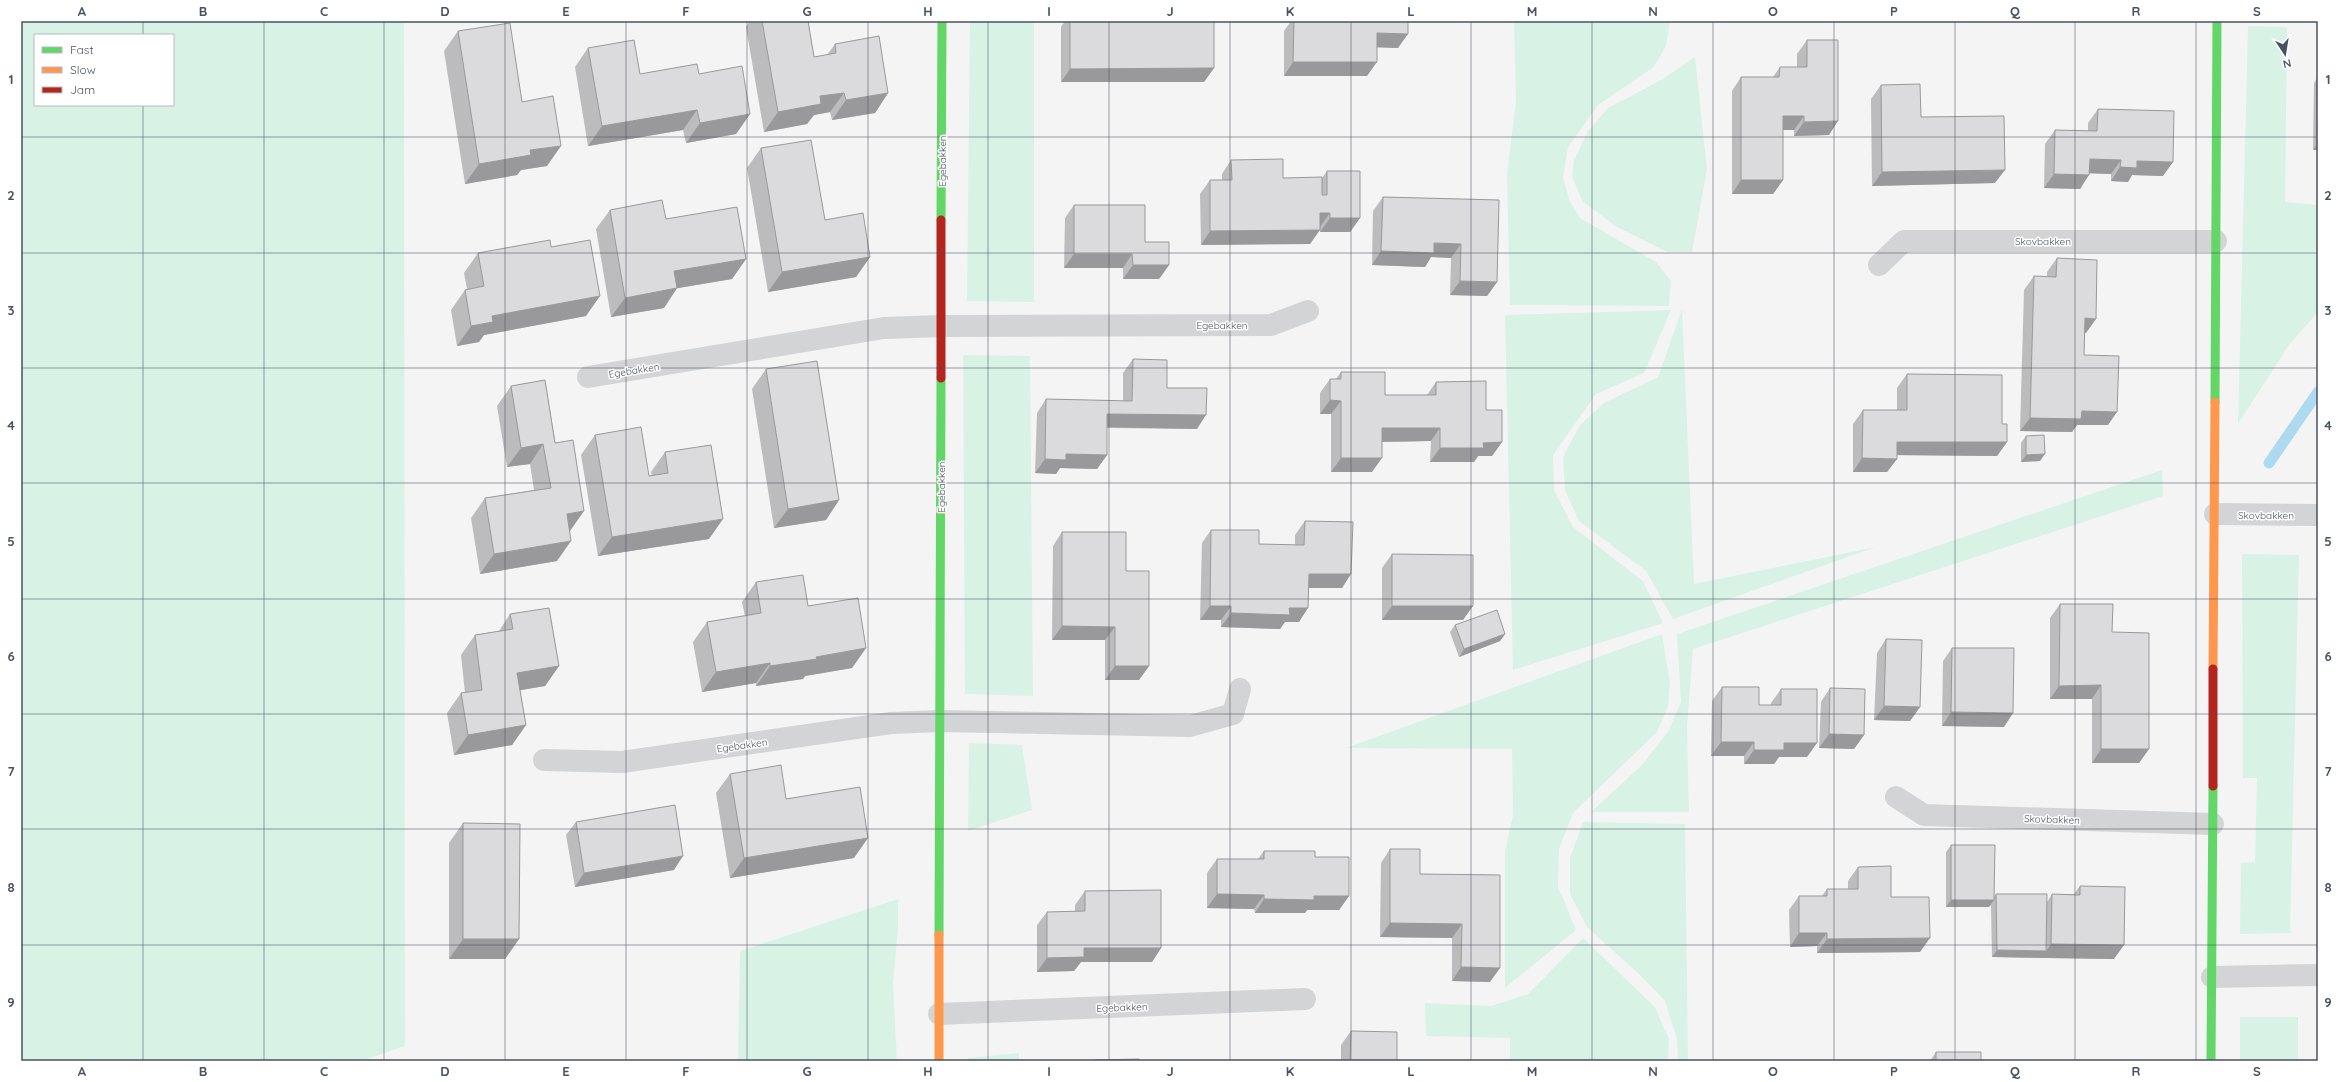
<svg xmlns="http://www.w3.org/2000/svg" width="2339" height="1082" viewBox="0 0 2339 1082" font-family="Quicksand,sans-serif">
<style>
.green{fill:#d8f3e6;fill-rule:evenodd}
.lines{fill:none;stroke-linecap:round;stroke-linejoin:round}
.stream{stroke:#add9f1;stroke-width:11}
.street{stroke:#d2d4d6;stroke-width:22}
.fast{stroke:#63d668;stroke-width:9}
.slow{stroke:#ff974d;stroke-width:9}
.jam{stroke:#b3261e;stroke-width:9}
.wall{fill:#bcbcbe}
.shaded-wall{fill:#99999b}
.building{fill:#dbdbdd;stroke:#99999b}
.grid{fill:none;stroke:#495261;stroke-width:1;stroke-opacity:0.55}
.labels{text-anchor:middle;stroke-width:3;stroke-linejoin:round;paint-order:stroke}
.street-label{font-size:10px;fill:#495261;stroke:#fff}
.neatline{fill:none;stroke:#495261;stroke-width:1.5}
.grid-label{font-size:13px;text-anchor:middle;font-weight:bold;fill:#495261}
</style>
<rect width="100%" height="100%" fill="#f4f4f4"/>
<path class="green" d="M21,21H404L405,1046L361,1061H21ZM35,35H173V105H35Z
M970,21H1034V302L967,301Z
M1514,21H1670L1666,46L1654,67L1598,105L1568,147L1563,178L1570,202L1580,218L1656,262L1671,281L1669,306L1510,305L1507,174L1516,101Z
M2248,26L2287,27L2285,202L2318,205V312L2289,345L2238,424Z
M1695,57L1707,169L1692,252H1667L1617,227L1583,202L1572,177L1574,160L1588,131L1608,108L1663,79Z
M1682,309L1694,584L1876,547L1673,619L1646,571L1579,521L1565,490L1563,457L1580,425L1604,403L1658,377Z
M1671,310L1644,373L1596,394L1553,455L1554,490L1573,527L1643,581L1663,623L1513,670L1505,315Z
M963,355L1030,356L1033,696L965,694Z
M2162,470L2163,496L1693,649L1687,726L1689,812H1591L1641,766L1668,732L1681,702L1677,634Z
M2242,554L2299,555L2290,933L2240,934L2241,863L2255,862L2257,778H2243Z
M1662,634L1670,683L1668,706L1657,732L1573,813L1559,849L1558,887L1576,930L1505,988V851L1513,816L1512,749L1346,748Z
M969,743L1022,745L1032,810L968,831Z
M1583,822L1685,824L1688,1061H1678L1677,1039L1665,1001L1641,976L1587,927L1570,894V858Z
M898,899V929L893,984L897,1061H738L740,951Z
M1583,938L1655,1007L1669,1039L1668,1061H1510V1038L1426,1036L1425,1003L1491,1006L1528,994Z
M2240,1017H2298V1061H2240Z
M1019,1053V1061H968V1058Z"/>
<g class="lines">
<path class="stream" d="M2269,463L2318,392"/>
<path class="street" d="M1879,265L1904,241H2216
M588,377L884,328L941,326L1271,325L1308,311
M2215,514L2318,515
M544,760L622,762L891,723L940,721L1190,726L1233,714L1240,689
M1896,797L1924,815L2213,824
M2212,977L2318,975
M939,1014L1305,999"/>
<path class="fast" d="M941,220L942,21
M2215,402L2217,21
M939,935L941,378
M2211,1061L2213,786"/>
<path class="slow" d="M2213,669L2215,402
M939,1061V935"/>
<path class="jam" d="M941,378V220
M2213,786V669"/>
</g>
<path class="wall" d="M750,21H808L814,57L827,55L835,44L888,93L875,113L832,120L830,112L814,115L807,124L764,132L746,27Z
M1065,21H1214V68L1204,82H1061V27Z
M1291,21H1408L1398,48L1377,47L1367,76H1284V31Z
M458,31L522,102L547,166L521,170L517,175L465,184L444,51Z
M1807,40L1829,135L1794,136V130H1783V180L1773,194H1732V91L1741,77H1773L1780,67H1797V54Z
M588,48L640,74H699L750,114L736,134L686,143L683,130L588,146L575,67Z
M2318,77V150H2313L2314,83Z
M1881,85L1921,117L1995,183L1872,186L1871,99Z
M2098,109L2163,176L2132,175L2128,182L2111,181V174L2089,173L2080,189L2044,188L2045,144L2055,130L2088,131V123Z
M761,148L825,220L870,257L856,277L768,292L747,168Z
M1231,160L1283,178H1322L1327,171L1360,218L1350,232H1320V227L1310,244L1201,245L1200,194L1210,180H1222V174Z
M1383,197L1499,200L1497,282L1487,296L1450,295L1451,258L1431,257L1425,267L1372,265L1373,211Z
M1074,205L1145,242L1169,265L1159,279H1123V268H1064L1065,218Z
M610,210L666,219L746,259L732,279L677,288L664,308L611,317L596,229Z
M551,247L586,316L484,335L479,342L457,346L451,310L465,290L467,289L464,273L478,253Z
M2057,258L2086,333H2085L2084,355L2108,425H2077L2072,432L2020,431L2024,290L2034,276L2047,277V272Z
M1133,359L1197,429L1107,428V455L1097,469L1060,468L1056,474L1035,473L1037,413L1046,399L1123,401V373Z
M766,369L839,500L826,520L774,528L752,389Z
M1341,372L1385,395H1427L1436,382L1486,410L1502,442L1492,456H1478L1474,462H1430L1431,441L1382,442L1372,472H1331V414H1320V393L1330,379H1336Z
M1907,374L2002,424L2007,442L1997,456L1897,455V459L1887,472H1853V424L1863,410H1897V388Z
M545,380L570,531L557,561L480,574L471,518L485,498L534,490L530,464L507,467L497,406L511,386Z
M595,435L649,476H652L651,472L665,452L709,539L598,556L581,455Z
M2026,436L2040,461L2021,462V443Z
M1305,521L1342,588H1309L1299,622H1285L1280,629L1221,627V620H1200L1202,543L1211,530L1259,544L1295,545V535Z
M1062,532L1126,571L1149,666L1139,680H1105V640H1052L1053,546Z
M1392,554L1463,620H1382V568Z
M756,582L808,606L866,648L852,668L805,676L803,679L756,686V683L702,692L693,642L707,622L745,616L742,602Z
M2060,604L2112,632L2149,749L2139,763H2092V699H2050V618Z
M510,614L559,666L545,686L520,690L526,725L512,745L454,755L447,713L461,693H465L461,655L475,635L499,631Z
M1455,625L1505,634L1500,641L1459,657L1450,632Z
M1886,639L1920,707L1910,721L1874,720L1877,653Z
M1952,648L2004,727L1942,726L1943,661Z
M1722,687L1759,705H1771V703L1781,689L1807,757H1779L1774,764H1744V756H1711L1712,701Z
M1830,688L1864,735L1854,749L1819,748L1821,702Z
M730,774L786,799L854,858L730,878L716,793Z
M576,822L674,870L575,887L566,835Z
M463,823L519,939L505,959H449V843Z
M1951,845L1994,897L1996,894L2047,902L2052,894H2074L2080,886L2114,959L1992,957L1991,905L1989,907H1946V852Z
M1390,849L1420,874L1500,875L1490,982L1452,981V938L1380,937L1381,863Z
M1264,851L1315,857L1349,896L1339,910H1307L1305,913H1255L1254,909L1207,908V873L1217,859H1258Z
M1858,867L1891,897L1920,952L1817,953V946L1790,947L1789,910L1799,896H1822L1827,889H1848V881Z
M1085,891L1161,948L1152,962H1081L1074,971L1037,972V925L1047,912L1075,911V905Z
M1351,1031L1397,1061H1341V1045Z
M1936,1052L1981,1061H1930Z"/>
<path class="shaded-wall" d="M1377,33L1408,34L1398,48L1367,47Z
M1293,62H1377L1367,76H1284Z
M1214,68L1204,82H1061L1070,69Z
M844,93L830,112L814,115L807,124L764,132L778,112L820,96Z
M888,93L875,113L832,120L846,100Z
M697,110L683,130L588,146L602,126Z
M750,114L736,134L686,143L700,123Z
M1783,116H1804L1794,130H1773Z
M1838,121L1829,135L1794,136L1804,122Z
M2318,143V150H2313Z
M561,146L547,166L521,170L517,175L465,184L479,164L530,150Z
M2090,159L2121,160L2111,174L2080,173Z
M2137,161L2173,162L2163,176L2132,175L2128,182L2111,181L2120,167Z
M2005,170L1995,183L1872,186L1882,172Z
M2054,174L2089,175L2080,189L2044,188Z
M1741,180H1783L1773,194H1732Z
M1320,213H1330L1320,227H1310Z
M1330,218H1360L1350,232H1320Z
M1320,230L1310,244L1201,245L1210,231Z
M1434,243L1461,244L1451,258L1431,257L1425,267L1372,265L1381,251Z
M1074,254H1132L1123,268H1064Z
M870,257L856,277L768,292L782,272Z
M746,259L732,279L661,291L674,271Z
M1133,265H1169L1159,279H1123Z
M1460,281L1497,282L1487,296L1450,295Z
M677,288L664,308L611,317L625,298Z
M600,296L586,316L484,335L479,342L457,346L471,326L492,316Z
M2085,318L2096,319L2086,333L2076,332Z
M1330,400L1341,401L1331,414H1320Z
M2082,411L2117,412L2108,425H2077L2072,432L2020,431L2030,418Z
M1107,414L1206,415L1197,429L1098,427Z
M1382,428H1440L1431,441L1372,442Z
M1502,442L1492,456H1478L1474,462H1430L1440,448L1483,443Z
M1897,442H2007L1997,456L1887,455Z
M543,444L530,464L507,467L521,448Z
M1066,454L1107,455L1097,469L1060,468L1056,474L1035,473L1045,459Z
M2045,454L2040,461L2021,462L2026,455Z
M1341,458H1382L1372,472H1331Z
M1862,458L1897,459L1887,472H1853Z
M839,500L826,520L774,528L788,509Z
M584,511L570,531L553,534L567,514Z
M723,519L709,539L598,556L612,537Z
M571,541L557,561L480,574L494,554Z
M1309,574H1351L1342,588H1299Z
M1210,606H1231L1221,620H1200Z
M1392,606H1473L1463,620H1382Z
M1289,608H1308L1299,622H1285L1280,629L1221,627L1231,613Z
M1062,626L1115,627L1105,640H1052Z
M1505,634L1500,641L1459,657L1464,649Z
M866,648L852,668L805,676L803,679L756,686L770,666L816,657Z
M770,663L756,683L702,692L716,672Z
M559,666L545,686L503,693L517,673Z
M1115,666H1149L1139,680H1105Z
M2101,685L2092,699H2050L2059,686Z
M1884,706L1920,707L1910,721L1874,720Z
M1951,712L2013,713L2004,727L1942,726Z
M526,725L512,745L454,755L468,735Z
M1829,734L1864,735L1854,749L1819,748Z
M1721,742H1754L1744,756H1711Z
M1784,743H1817L1807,757H1779L1774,764H1744L1754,750Z
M2101,749H2149L2139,763H2092Z
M868,838L854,858L730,878L744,858Z
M683,856L674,870L575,887L584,873Z
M1217,894L1264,895L1254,909L1207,908Z
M1314,896H1349L1339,910H1307L1305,913H1255L1264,899Z
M1951,900H1994L1989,907H1946Z
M1390,923L1462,924L1452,938L1380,937Z
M1799,933H1827L1817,946L1790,947Z
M1930,938L1920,952L1817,953L1827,939Z
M463,939H519L505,959H449Z
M2051,944L2124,945L2114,959L1992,957L1997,950L2046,951Z
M1084,948H1161L1152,962H1081L1074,971L1037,972L1047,958Z
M1461,967L1500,968L1490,982L1452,981Z"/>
<path class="building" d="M762,21H808L814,57L836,53L835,44L879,36L888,93L846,100L844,93L820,96L821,104L778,112Z
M1070,21H1214V68L1070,69Z
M1294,21H1408V34L1377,33V62H1293Z
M510,23L522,102L553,96L561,146L530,150L531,155L479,164L458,31Z
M634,40L640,74L697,64L699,74L742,66L750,114L700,123L697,110L602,126L588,48Z
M1807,40H1838V121L1804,122V116H1783V180H1741V77H1779L1780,67H1807Z
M1920,84L1921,117L2004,116L2005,170L1882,172L1881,85Z
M2098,109L2174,111L2173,162L2137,161V168L2120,167L2121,160L2090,159L2089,175L2054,174L2055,130L2097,131Z
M811,140L825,220L863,213L870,257L782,272L761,148Z
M1283,159V178L1322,177V195H1327V171H1360V218H1330V213H1320V230L1210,231V180H1232L1231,160Z
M1383,197L1499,200L1497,282L1460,281L1461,244L1434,243V253L1381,251Z
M662,200L666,219L737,207L746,259L674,271L677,288L625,298L610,210Z
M1074,205H1145V242H1169V265H1133L1132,254H1074Z
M550,240L551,247L590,240L600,296L492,316L493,322L471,326L465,290L484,286L478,253Z
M2057,258L2097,260L2096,319L2085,318L2084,355L2119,356L2117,412L2082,411L2081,419L2030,418L2034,276L2056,277Z
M1133,359L1167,360V388H1207L1206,415L1107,414V455L1066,454V460L1045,459L1046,399L1132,401Z
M817,361L839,500L788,509L766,369Z
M1341,372H1385V395H1436V382L1486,381V410H1502V442L1483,443L1484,448H1440V428H1382V458H1341V401L1330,400V379H1341Z
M1907,374L2002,375V424H2007V442H1897V459L1862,458L1863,410H1907Z
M545,380L555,443L573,440L584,511L567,514L571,541L494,554L485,498L551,488L543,444L521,448L511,386Z
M641,427L649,476L668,473L665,452L711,445L723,519L612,537L595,435Z
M2044,435L2045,454L2026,455V436Z
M1305,521L1353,522L1351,574H1309L1308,608H1289L1290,615L1231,613V606H1210L1211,530H1259V544L1304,545Z
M1062,532H1126V571H1149V666H1115V627L1062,626Z
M1392,554L1473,555V606H1392Z
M803,575L808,606L858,598L866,648L816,657L817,659L770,666V663L716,672L707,622L761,613L756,582Z
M2060,604H2113L2112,632L2149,633V749H2101V685L2059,686Z
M549,608L559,666L517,673L526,725L468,735L461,693L482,690L475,635L513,629L510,614Z
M1497,610L1505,634L1464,649L1455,625Z
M1886,639L1922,640L1920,707L1884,706Z
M1952,648H2014L2013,713L1951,712Z
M1722,687H1759V705H1781V689H1817V743H1784V750H1754V742H1721Z
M1830,688L1865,689L1864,735L1829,734Z
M781,765L786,799L860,787L868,838L744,858L730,774Z
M675,805L683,856L584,873L576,822Z
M463,823L520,824L519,939H463Z
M1951,845H1995L1994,900H1951Z
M1390,849H1420V874L1500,875V968L1461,967L1462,924L1390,923Z
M1264,851H1315V857H1349V896H1314V900L1264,899V895L1217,894V859H1264Z
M1891,866V897H1929L1930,938L1827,939V933H1799V896H1827V889H1858V867Z
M2080,886L2125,887L2124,945L2051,944L2052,894L2080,895Z
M1161,890V948H1084V957L1047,958V912L1085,911V891Z
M1996,894H2047L2046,951L1997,950Z
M1351,1031L1397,1032V1061H1350Z
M1936,1052H1981V1061H1936Z
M1139,1059V1061H1095V1060Z"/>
<path class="grid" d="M143,21V35M264,21V1061M384,21V1061M505,21V1061M626,21V1061M747,21V1061M868,21V1061M988,21V1061M1109,21V1061M1230,21V1061M1351,21V1061M1471,21V1061M1592,21V1061M1713,21V1061M1834,21V1061M1955,21V1061M2075,21V1061M2196,21V1061M143,105V1061M21,137H2318M21,253H2318M21,368H2318M21,483H2318M21,599H2318M21,714H2318M21,829H2318M21,945H2318"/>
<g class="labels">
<g class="street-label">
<text transform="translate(942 161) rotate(-90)" y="4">Egebakken</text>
<text x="2043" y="245">Skovbakken</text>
<text x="1222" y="329">Egebakken</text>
<text transform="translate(634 370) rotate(-9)" y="4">Egebakken</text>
<text transform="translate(941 487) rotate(-90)" y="4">Egebakken</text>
<text x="2266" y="519">Skovbakken</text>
<text transform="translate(742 745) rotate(-8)" y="4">Egebakken</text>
<text transform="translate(2052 819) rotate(2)" y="4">Skovbakken</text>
<text transform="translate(1122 1007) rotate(-2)" y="4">Egebakken</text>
</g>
</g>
<rect width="2339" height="1082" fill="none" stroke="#ffffff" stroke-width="44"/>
<rect x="34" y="34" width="140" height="72" fill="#ffffff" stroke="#b6bac0"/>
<rect x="42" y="47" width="20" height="6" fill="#63d668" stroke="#b6bac0"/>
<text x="70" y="54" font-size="12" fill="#495261">Fast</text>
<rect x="42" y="67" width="20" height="6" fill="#ff974d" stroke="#b6bac0"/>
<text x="70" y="74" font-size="12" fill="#495261">Slow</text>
<rect x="42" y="87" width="20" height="6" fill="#b3261e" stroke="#b6bac0"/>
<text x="70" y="94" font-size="12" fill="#495261">Jam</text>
<g transform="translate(2285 54) rotate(168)" stroke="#ffffff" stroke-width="3" paint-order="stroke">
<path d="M0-3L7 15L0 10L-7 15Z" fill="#495261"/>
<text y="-6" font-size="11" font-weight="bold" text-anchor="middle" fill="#495261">N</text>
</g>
<rect x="22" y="22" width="2295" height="1038" class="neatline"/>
<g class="grid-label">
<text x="82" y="16">A</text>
<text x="203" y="16">B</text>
<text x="324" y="16">C</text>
<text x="445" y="16">D</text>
<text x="566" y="16">E</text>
<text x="686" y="16">F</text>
<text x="807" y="16">G</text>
<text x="928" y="16">H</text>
<text x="1049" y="16">I</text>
<text x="1170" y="16">J</text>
<text x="1290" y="16">K</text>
<text x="1411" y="16">L</text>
<text x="1532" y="16">M</text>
<text x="1653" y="16">N</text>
<text x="1773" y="16">O</text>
<text x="1894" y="16">P</text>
<text x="2015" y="16">Q</text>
<text x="2136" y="16">R</text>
<text x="2257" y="16">S</text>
<text x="11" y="84">1</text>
<text x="2328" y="84">1</text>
<text x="11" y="200">2</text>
<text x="2328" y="200">2</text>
<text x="11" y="315">3</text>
<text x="2328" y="315">3</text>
<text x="11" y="430">4</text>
<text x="2328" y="430">4</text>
<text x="11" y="546">5</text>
<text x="2328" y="546">5</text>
<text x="11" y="661">6</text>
<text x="2328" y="661">6</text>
<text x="11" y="776">7</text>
<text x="2328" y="776">7</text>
<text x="11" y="892">8</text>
<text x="2328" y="892">8</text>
<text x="11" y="1007">9</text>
<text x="2328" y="1007">9</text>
<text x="82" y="1076">A</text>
<text x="203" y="1076">B</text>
<text x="324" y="1076">C</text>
<text x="445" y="1076">D</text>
<text x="566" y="1076">E</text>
<text x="686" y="1076">F</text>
<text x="807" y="1076">G</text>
<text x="928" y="1076">H</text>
<text x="1049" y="1076">I</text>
<text x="1170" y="1076">J</text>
<text x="1290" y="1076">K</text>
<text x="1411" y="1076">L</text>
<text x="1532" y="1076">M</text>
<text x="1653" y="1076">N</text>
<text x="1773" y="1076">O</text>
<text x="1894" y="1076">P</text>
<text x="2015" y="1076">Q</text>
<text x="2136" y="1076">R</text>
<text x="2257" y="1076">S</text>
</g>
</svg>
